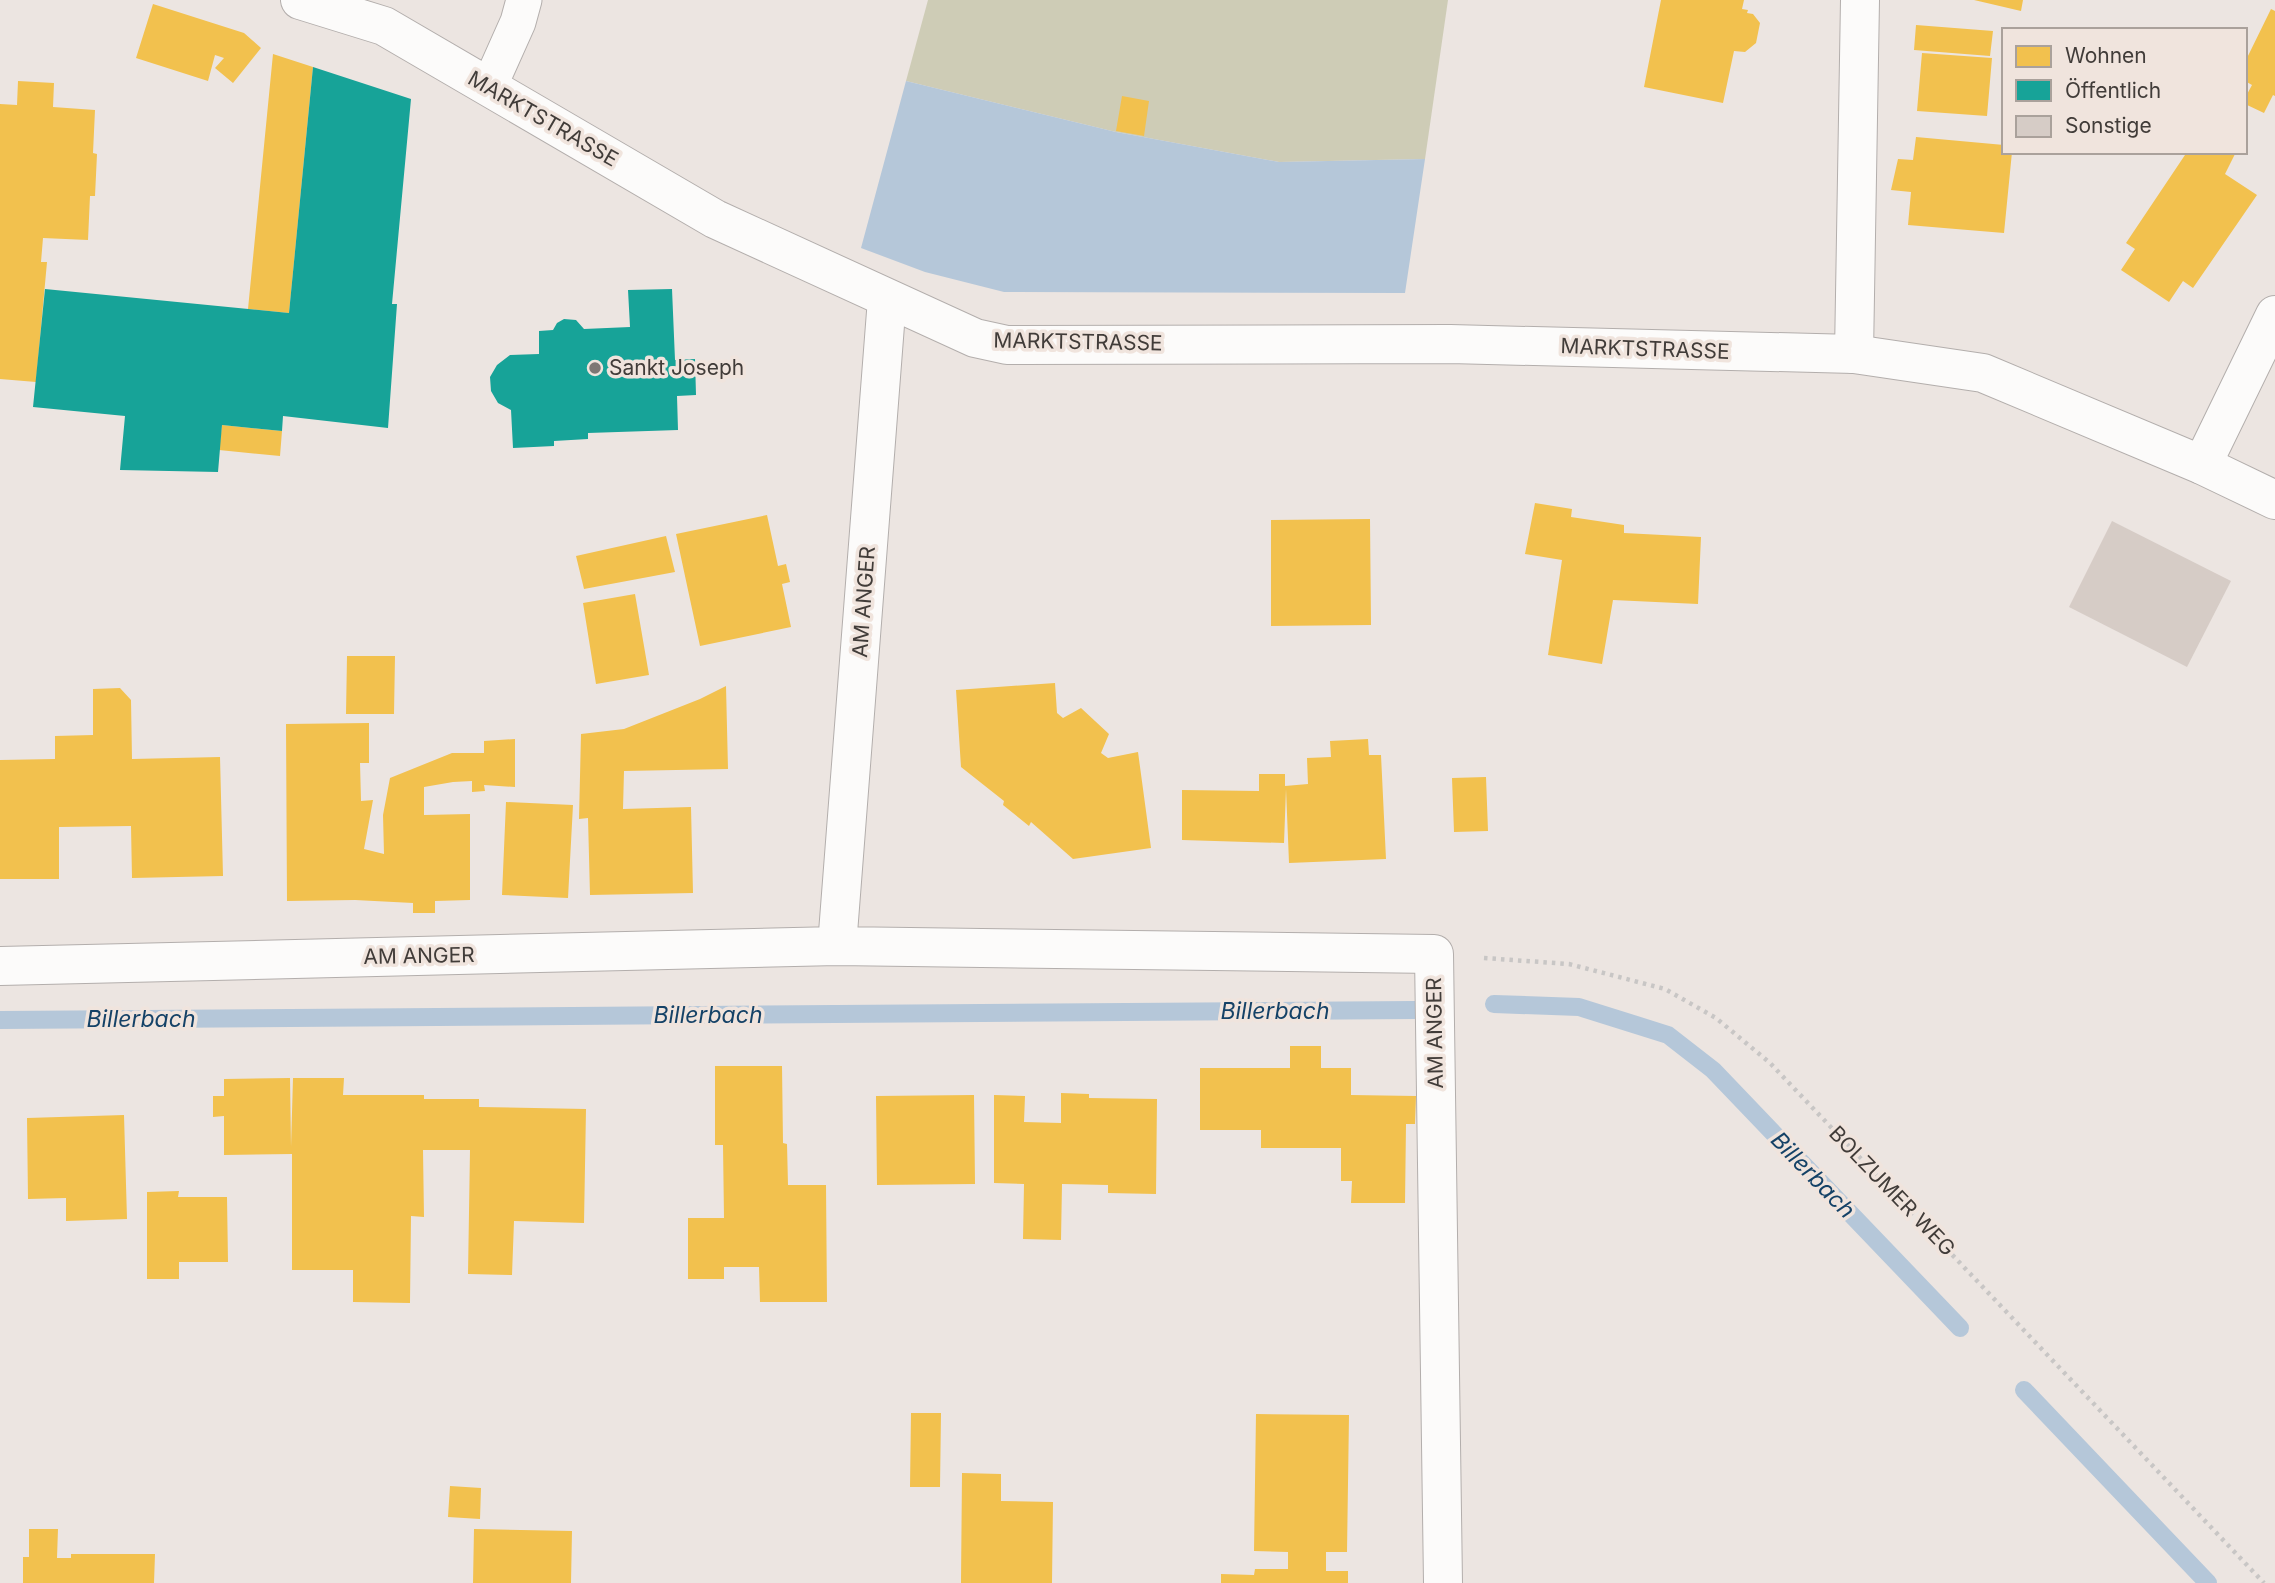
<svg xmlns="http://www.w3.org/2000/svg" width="2275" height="1583" viewBox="0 0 2275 1583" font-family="Inter,sans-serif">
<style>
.green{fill:#ceccb6}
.water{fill:#b5c7d9}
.homes{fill:#f2c14e}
.public{fill:#17a398}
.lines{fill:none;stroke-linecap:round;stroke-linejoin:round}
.stream{stroke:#b5c7d9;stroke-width:18}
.building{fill:#d6ccc6}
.lane-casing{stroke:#b3aeac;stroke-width:37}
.street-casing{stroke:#b3aeac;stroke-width:40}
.secondary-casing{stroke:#b3aeac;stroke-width:40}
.path{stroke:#c8c6c5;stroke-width:4.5;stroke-dasharray:3.5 5;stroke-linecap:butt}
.lane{stroke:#fcfbfa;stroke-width:35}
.street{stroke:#fcfbfa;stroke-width:38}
.secondary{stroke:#fcfbfa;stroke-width:38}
.poi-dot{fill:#7d7774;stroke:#f0e4dd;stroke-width:2.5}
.labels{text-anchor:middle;stroke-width:7;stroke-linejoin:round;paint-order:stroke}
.street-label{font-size:21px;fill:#413c39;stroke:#f0e4dd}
.poi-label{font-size:21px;fill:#413c39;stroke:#f0e4dd;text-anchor:start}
.water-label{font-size:23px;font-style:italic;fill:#154267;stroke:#f0e4dd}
</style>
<rect width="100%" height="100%" fill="#ece5e1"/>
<path class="green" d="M928,0H1448L1425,159L1279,162L1116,132L906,81Z"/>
<path class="water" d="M906,81L1116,132L1279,162L1425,159L1405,293L1004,292L925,272L861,248Z"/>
<path class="homes" d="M1661,0H1744L1742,9L1748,10L1747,13L1753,14L1760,23L1756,43L1745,52L1734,51L1723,103L1644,87Z
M1974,0H2023L2021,11Z
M153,4L244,33L261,48L233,83L215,68L224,58L215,55L208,81L136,58Z
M2271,9L2275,11V96L2273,95L2264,113L2245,104V98L2252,85L2245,81V62Z
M1916,25L1993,31L1990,56L1914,50Z
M1922,53L1992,58L1987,116L1917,111Z
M273,54L313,67L289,313L248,309Z
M18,81L54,83L53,107L95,110L93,153L97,154L95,196H90L88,240L43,238L41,262H47L36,382L0,379V104L17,105Z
M1122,96L1149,101L1144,136L1116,131Z
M1916,137L2004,145V152H2012L2004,233L1908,225L1911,192L1891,190L1898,159L1913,160Z
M2187,152H2236L2225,174L2257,195L2193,288L2183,281L2169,302L2121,270L2135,249L2126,243Z
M222,425L282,431L280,456L219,450Z
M1535,503L1572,509L1571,517L1624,525V533L1701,537L1698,604L1613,600L1602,664L1548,655L1562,560L1525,554Z
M767,515L778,566L786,564L790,582L782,584L791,627L700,646L676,534Z
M1370,519L1371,625L1271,626V520Z
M666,536L675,572L584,589L576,556Z
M635,594L649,675L596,684L583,603Z
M347,656H395L394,714H346Z
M1055,683L1057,713L1063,718L1081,708L1109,734L1101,753L1108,758L1138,752L1151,848L1073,859L1031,822L1029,826L1003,805L1004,801L961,767L956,690Z
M726,686L728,769L624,771L623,809L691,807L693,893L590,895L588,818L579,819L581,734L624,729L700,699Z
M120,688L131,700L132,759L220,757L223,876L132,878L131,826L59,827V879H0V760L55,759V736L93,735V689Z
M369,723V763H360L361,801L373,800L364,849L384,854L383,815L390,778L452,753H484V741L515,739V787L484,785L485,791L472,792V781L453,782L424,787V815L470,814V900L435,901V913H413V903L355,900L287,901L286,724Z
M1368,739L1369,755H1381L1386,859L1289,863L1286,789L1284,843L1182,840V790L1259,791V774H1285V786L1308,784L1307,758L1331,757L1330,741Z
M1486,777L1488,831L1454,832L1452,778Z
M506,802L573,805L568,898L502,895Z
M1290,1046H1321V1068H1351V1095L1416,1096L1415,1124H1406L1405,1203H1351L1352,1181H1341V1148H1261V1130H1200V1068H1290Z
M715,1066H782L783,1143L787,1144L788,1185H826L827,1302H760L759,1267H724V1279H688V1218H724L723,1145H715Z
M290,1078L291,1147L293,1078H344L343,1095H424V1099H479V1107L586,1109L584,1223L514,1221L512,1275L468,1274L470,1150H423L424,1217L411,1216L410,1303L353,1302V1270H292V1154L224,1155V1116L213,1117V1096H224V1079Z
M1061,1093L1089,1094V1098L1157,1099L1156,1194L1108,1193V1185L1062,1184L1061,1240L1023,1239L1024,1184L994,1183V1095L1025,1096L1024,1122L1061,1123Z
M974,1095L975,1184L877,1185L876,1096Z
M124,1115L127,1219L66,1221V1198L28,1199L27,1118Z
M179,1191L178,1197H227L228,1262H179V1279H147V1192Z
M911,1413H941L940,1487H910Z
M1256,1414L1349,1415L1347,1552H1326V1571H1348V1583H1221V1574L1254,1575L1255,1569H1288V1552L1254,1551Z
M962,1473L1001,1474V1501L1053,1502L1052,1583H961Z
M450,1486L481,1488L480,1519L448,1517Z
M29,1529H58L57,1558H71V1554H155L154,1583H23V1557H29Z
M474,1529L572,1531L571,1583H473Z"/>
<path class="public" d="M313,67L411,99L392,304H397L388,428L283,416L282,431L222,425L218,472L120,470L125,416L33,407L45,289L289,313Z
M672,289L675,360L695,359L696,395L677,396L678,430L588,433V439L554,441V446L513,448L511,410L498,403L491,391L490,377L497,365L510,355L539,354V331L553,330L557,323L564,319L576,320L584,329L630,327L628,290Z"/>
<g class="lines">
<path class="stream" d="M1494,1004L1579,1007L1668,1035L1713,1070L1960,1328
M0,1020L1415,1010
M2024,1390L2208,1583"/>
</g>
<path class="building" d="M2112,521L2231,581L2187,667L2069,607Z"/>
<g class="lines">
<g class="lane-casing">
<path id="lane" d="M489,87L518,22L524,0"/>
</g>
<g class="street-casing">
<path id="street" d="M1854,354L1860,0
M2202,465L2275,315
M837,946L887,299
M0,966L837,946L1434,954L1443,1583"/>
</g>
<g class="secondary-casing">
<path id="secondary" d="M300,0L384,26L715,219L975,338L1007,345L1450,344L1854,354L1983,373L2202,465L2275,500"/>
</g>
<path class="path" d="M1484,958L1569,964L1665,989L1716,1018L1770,1063L2264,1583"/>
<use href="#lane" class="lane"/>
<use href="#street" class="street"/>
<use href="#secondary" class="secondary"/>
</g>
<circle class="poi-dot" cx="595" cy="368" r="7"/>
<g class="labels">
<g class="street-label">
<text transform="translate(543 119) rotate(30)" y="7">MARKTSTRASSE</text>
<text transform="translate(1078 342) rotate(1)" y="7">MARKTSTRASSE</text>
<text transform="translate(1645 349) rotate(2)" y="7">MARKTSTRASSE</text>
<text transform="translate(864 602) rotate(-86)" y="7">AM ANGER</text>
<text transform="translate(419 956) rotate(-1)" y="7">AM ANGER</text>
<text transform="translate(1435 1033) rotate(-91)" y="7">AM ANGER</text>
<text transform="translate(1892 1191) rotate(46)" y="7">BOLZUMER WEG</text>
</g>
<g class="poi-label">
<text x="609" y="375">Sankt Joseph</text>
</g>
<g class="water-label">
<text x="1275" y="1019">Billerbach</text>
<text x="708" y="1023">Billerbach</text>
<text x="141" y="1027">Billerbach</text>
<text transform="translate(1813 1175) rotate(46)" y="8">Billerbach</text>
</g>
</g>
<rect x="2002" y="28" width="245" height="126" fill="#f0e4dd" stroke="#aaa19b" stroke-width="2"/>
<rect x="2016" y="46" width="35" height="21" fill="#f2c14e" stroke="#aaa19b" stroke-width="2"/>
<text x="2065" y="63" font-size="21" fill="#413c39">Wohnen</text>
<rect x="2016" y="80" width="35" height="21" fill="#17a398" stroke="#aaa19b" stroke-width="2"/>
<text x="2065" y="98" font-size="21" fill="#413c39">Öffentlich</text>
<rect x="2016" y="116" width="35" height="21" fill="#d6ccc6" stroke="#aaa19b" stroke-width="2"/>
<text x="2065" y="133" font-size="21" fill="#413c39">Sonstige</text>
</svg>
